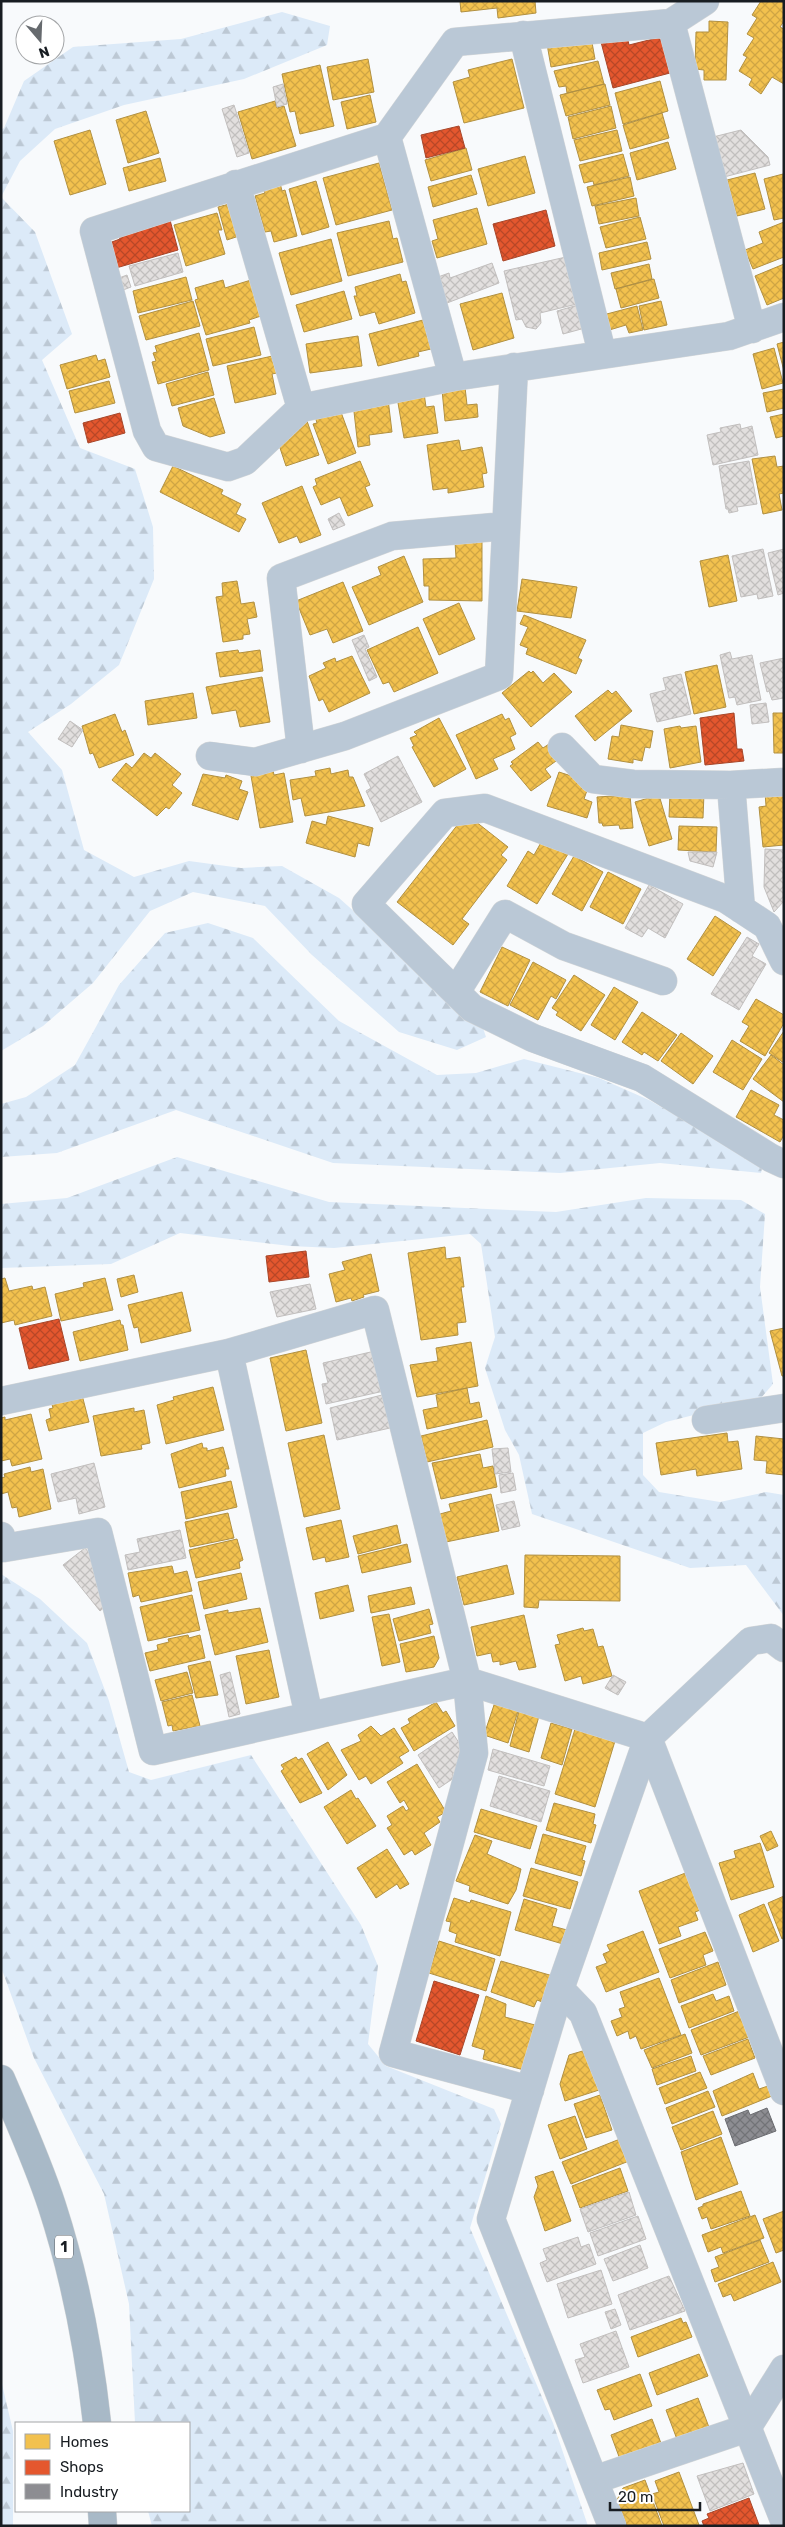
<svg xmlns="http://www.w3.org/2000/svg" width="785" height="2527" viewBox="0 0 785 2527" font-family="Rubik,sans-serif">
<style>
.forest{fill:url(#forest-firs)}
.homes{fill:url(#homes-cross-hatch);stroke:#b19041}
.shops{fill:url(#shops-cross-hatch);stroke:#a7462a}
.industry{fill:url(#industry-cross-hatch);stroke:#6a6b70}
.building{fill:url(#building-cross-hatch);stroke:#c2bfbe}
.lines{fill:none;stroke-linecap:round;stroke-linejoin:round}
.street-casing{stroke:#d5d7d8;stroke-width:29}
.highway-casing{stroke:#d5d7d8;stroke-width:29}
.street{stroke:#bac8d6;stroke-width:28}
.highway{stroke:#a8b9c7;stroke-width:28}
.labels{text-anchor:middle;stroke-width:5;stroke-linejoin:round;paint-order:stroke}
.shield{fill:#fff;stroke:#5d6164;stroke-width:1}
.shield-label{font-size:14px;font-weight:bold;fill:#181d22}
</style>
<defs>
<pattern id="forest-firs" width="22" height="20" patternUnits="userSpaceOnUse" patternTransform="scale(1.25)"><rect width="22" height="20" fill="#dceaf8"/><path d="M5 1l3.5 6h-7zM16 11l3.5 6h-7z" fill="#bcc8d4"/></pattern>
<pattern id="homes-cross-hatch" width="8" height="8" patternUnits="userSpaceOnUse" patternTransform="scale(1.25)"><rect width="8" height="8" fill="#f2c14e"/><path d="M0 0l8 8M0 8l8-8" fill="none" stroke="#cfa544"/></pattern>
<pattern id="shops-cross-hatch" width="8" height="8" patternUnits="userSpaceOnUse" patternTransform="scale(1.25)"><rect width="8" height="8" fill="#e4572e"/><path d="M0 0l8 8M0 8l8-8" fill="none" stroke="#b84727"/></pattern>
<pattern id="industry-cross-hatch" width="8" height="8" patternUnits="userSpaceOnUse" patternTransform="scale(1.25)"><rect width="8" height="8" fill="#8d8d92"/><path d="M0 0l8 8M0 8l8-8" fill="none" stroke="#727377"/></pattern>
<pattern id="building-cross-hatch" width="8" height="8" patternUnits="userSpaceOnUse" patternTransform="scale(1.25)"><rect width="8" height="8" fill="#e2dfde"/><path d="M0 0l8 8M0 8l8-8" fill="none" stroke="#c1bfbe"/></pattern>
</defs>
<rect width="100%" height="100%" fill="#f8fafc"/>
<path class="forest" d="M282,12L330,26L327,45L244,79L124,105L55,129L20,161L1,197V130L4,128L24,81L73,47L181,39Z
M1,197L35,232L72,334L42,360L80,448L135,469L153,527L154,579L119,665L71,704L28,732L62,770L84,850L134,877L189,861L241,868L282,866L339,898L482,1025L486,1037L457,1050L399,1032L312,955L265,906L193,892L150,911L93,983L43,1026L1,1051Z
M208,923L253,938L339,1021L437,1075L476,1073L524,1059L599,1078L649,1100L763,1164L761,1173L660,1163L560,1173L333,1163L176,1110L57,1153L1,1157V1104L26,1097L75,1065L119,985L165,933Z
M177,1157L329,1202L556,1212L646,1198L741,1200L765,1214L760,1287L773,1384L761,1398L666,1422L643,1433V1475L659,1492L720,1502L766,1492L784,1495V1616L746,1565L690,1568L532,1514L519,1455L505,1430L485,1368L495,1337L481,1244L470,1234L334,1248L290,1246L180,1233L111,1264L1,1268V1204L67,1198Z
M1,1574L40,1599L87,1643L109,1701L129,1772L151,1780L251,1755L361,1925L378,1966L368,2044L386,2066L494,2109L501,2124L470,2228L553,2423L588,2526H152L148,2511H189V2423H135L129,2304L104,2194L34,2058L1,1967Z
M1,2380L13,2431V2526H1Z"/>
<path class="homes" d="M460,1H535L536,13L498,18L497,8L461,12Z
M761,1H784V21L780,27L784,29V84L772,77L761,94L749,85L752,79L739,71L747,57L743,55L754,38L747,34L757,18L752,15Z
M709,21L728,22L726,80H704V70L695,69L696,32H709Z
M591,37L595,59L551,67L547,44Z
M368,59L374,92L333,100L327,67Z
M512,59L524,108L464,123L453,82L470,77L468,70Z
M598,61L604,84L567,93L566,86L559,87L554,71Z
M320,65L334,126L300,134L295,111L290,112L282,74Z
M660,81L668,111L623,124L615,93Z
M605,84L610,105L566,116L560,95Z
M370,95L376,122L347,129L341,102Z
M275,101L277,108L284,106L296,146L252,159L238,112Z
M611,106L616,128L573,139L568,117Z
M146,111L159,153L128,163L116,120Z
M662,113L669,138L630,149L623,125Z
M90,130L106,184L70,195L54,141Z
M617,130L622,151L580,161L574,140Z
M668,142L676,169L637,180L630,153Z
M466,148L472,170L431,181L425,160Z
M623,154L629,176L594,185L593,181L584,183L579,165Z
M525,156L535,193L488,206L478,169Z
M160,158L166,181L129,191L123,168Z
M379,163L392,210L336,225L323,178Z
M755,173L765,209L737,216L727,180Z
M783,174L784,218L774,220L764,179Z
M471,175L477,194L433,207L428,187Z
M630,177L634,196L592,206L587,187Z
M316,181L329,227L302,235L289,189Z
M280,183L282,191L285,190L297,236L274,242L271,231L265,232L255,196L265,193L263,188Z
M636,198L639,216L599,224L595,206Z
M233,203L245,234L227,240L218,207Z
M477,208L487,244L437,258L432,241L438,239L433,220Z
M217,213L222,230H218L225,254L186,266L174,225Z
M640,217L646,239L606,248L600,227Z
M389,221L393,239L397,238L403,262L348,276L337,233Z
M784,222V257L753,269L745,250L763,243L759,232Z
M331,239L342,281L291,295L279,253Z
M647,242L651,259L602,270L599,253Z
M649,264L652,279L615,289L611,273Z
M784,264V298L767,305L755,276Z
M400,274L402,282L406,281L415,313L379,324L375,312L360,316L354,296H357L355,287Z
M186,277L192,300L138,313L133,291Z
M654,279L659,298L621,308L616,289Z
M223,280L225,288L251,280L261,316L249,320L250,323L206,335L195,300L198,299L195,288Z
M344,291L352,319L304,332L296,305Z
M502,293L514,338L473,350L460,304Z
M193,301L200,326L146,340L139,316Z
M661,301L667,325L644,330L639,306Z
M637,306L643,330L629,333L626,325L606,331L603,315Z
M423,320L431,349L418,352L419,356L378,366L369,334Z
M254,327L261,355L213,366L206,339Z
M199,333L209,370L158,384L152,362L156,361L153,353L157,352L155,346Z
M358,336L362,366L310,373L306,344Z
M784,342V371L777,344Z
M774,348L783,383L762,389L753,354Z
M96,355L98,361L105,359L110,377L67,389L60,365Z
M277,355L281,372L272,374L276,394L235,403L227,366Z
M208,372L214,395L172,406L166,384Z
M109,381L115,403L75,413L69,391Z
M465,387L467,405L477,404L478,417L445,421L442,390Z
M784,389V408L767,412L763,393Z
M424,393L426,407L434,406L438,433L404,438L397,397Z
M214,398L225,433L210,437L183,426L178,408Z
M388,399L392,432L369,435L370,445L358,447L353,403Z
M338,404L356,453L328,464L313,424L317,423L314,413Z
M784,414V436L776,438L770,417Z
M307,421L319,455L286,466L278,442Z
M459,440L461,451L482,447L487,473L482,474L484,487L448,493V488L433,490L427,445Z
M775,456L777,467L784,466V493L779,494L782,510L763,514L752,459Z
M360,461L370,485L365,487L373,506L348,516L340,497L321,505L313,487L317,485L315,479Z
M173,466L223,490L221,494L241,504L236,514L246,519L239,532L160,492Z
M302,486L321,535L300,543L297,536L279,543L262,503Z
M482,541V601L429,600V586H424L423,559L456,558L455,542Z
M728,555L737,601L709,607L700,561Z
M404,556L423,602L369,625L352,587L381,575L378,567Z
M522,579L577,587L571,618L517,611Z
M237,581L241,604L254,602L257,617L247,619L250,634L243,635V639L223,642L216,597L223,596L222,583Z
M343,582L363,631L333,643L327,629L310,635L296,601Z
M459,603L475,639L439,655L423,619Z
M524,615L586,640L578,658L582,660L576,674L526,654L528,648L520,645L528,627L520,624Z
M418,627L438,673L394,692L389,682L383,684L367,650Z
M238,650L239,653L260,650L263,671L220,677L216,653Z
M352,656L370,693L329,712L323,699L319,701L309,676L326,668L323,663L335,658L336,662Z
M717,665L726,707L694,714L685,672Z
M529,671L531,673L533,671L543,683L554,673L572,692L531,727L502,693Z
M262,677L270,722L240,727L236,710L212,714L206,687Z
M608,690L612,694L616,691L632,711L595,741L575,716Z
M193,693L197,718L148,725L145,701Z
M773,713H784V753H774Z
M115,714L122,732L125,730L134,755L99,768L93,753L90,754L82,726Z
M502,714L505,720L509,718L516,734L510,737L515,749L493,759L498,769L476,779L456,735Z
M439,718L466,769L434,787L412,747L414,746L410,738L417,735L414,732Z
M621,725L653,731L650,748L645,747L642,761L633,759V763L608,759L612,736L619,737Z
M680,726L681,728L696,726L701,762L670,768L664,729Z
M538,742L543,748L549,744L555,751L556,761L545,769L551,777L531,791L510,766L513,764L511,762Z
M144,753L151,758L155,753L181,774L172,785L182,793L169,809L166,807L157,816L112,780L126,763L132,768Z
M272,765L274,775L284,773L293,822L260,828L250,770Z
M330,768L331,774L348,770L349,777H353L365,806L305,816L301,798L293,800L290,780L316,776L315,771Z
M559,772L590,782L584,799L592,802L587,818L547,806Z
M203,774L225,778L226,775L242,781L239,789L248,792L238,820L192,805Z
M784,790V845L763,847L759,807L766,806L765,792Z
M670,792L704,793L703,818L669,817Z
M630,795L633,828L620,829L619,825L603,826L602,823H599L597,797Z
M659,795L672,839L649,846L635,802Z
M466,814L508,847L501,855L507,860L462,919L469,924L453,945L397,902Z
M328,816L373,828L369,846L358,843L355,857L306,843L312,821L326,825Z
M679,826L717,827L716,852L678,850Z
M543,839L568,854L537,904L507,886L528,851L534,855Z
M574,856L603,872L582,911L552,894Z
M608,872L641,889L623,924L590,907Z
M715,916L741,933L713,976L687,959Z
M502,947L530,960L508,1006L480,992Z
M533,962L566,980L556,999L551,996L538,1020L510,1005Z
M574,975L605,995L581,1031L556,1015L558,1012L552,1008Z
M614,987L638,1002L615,1040L591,1025Z
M756,999L784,1015V1023L765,1056L740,1041L749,1026L742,1022Z
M642,1012L677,1035L658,1061L644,1052L642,1055L622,1042Z
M784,1031V1063L769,1053Z
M681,1033L713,1056L693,1084L661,1061Z
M732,1040L762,1059L743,1090L713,1072Z
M771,1055L784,1065V1102L753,1079Z
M751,1090L779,1105L774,1115L784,1120V1135L780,1142L736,1117Z
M445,1247L446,1259L460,1257L464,1287H461L466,1322L457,1323L458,1335L421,1340L408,1253Z
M371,1254L379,1291L363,1295L364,1297L352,1301L351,1298L336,1302L329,1274L345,1270L342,1262Z
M134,1275L138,1292L121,1297L117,1279Z
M5,1278L9,1291L32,1286L33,1290L45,1287L52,1316L15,1325L14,1320L1,1323V1279Z
M105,1278L113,1310L61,1321L55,1294L84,1287L83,1283Z
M182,1292L191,1331L141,1343L138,1327L134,1328L128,1305Z
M120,1320L121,1325H123L128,1350L80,1361L73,1332Z
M784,1328V1376H782L770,1331Z
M471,1342L478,1386L417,1397L410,1365L438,1361L436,1348Z
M306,1350L322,1423L286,1431L270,1358Z
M213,1387L224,1430L166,1444L157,1405L174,1400L173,1397Z
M467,1388L470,1404L479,1402L482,1417L427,1429L423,1410L438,1407L436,1395Z
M81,1391L89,1422L49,1431L46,1420L51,1418L49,1409L53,1408L50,1398Z
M134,1408V1412L144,1410L150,1443L141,1445L142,1449L101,1456L93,1416Z
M31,1414L42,1459L12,1466L10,1459L1,1461V1418L5,1417V1420Z
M487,1420L493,1447L427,1462L421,1436Z
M727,1433L728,1442L738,1441L742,1469L697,1476L696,1469L661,1475L656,1443Z
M324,1435L340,1509L304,1517L288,1443Z
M756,1436L784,1439V1475L766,1473L767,1461L754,1460Z
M202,1443L203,1448H207V1451L223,1447L229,1469H225L226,1476L179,1488L171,1454Z
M480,1454L483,1468L493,1466L497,1487L441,1499L432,1463Z
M30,1467L31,1472L43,1469L51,1509L19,1517L17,1507L12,1508L8,1492L1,1494V1478L5,1477L4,1474Z
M231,1481L237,1507L186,1519L181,1492Z
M491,1494L499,1531L446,1542L440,1514L451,1511L449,1504Z
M228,1513L234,1538L190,1547L185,1522Z
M341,1520L349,1557L326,1562L325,1557L313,1560L306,1528Z
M397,1525L401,1543L358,1554L353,1536Z
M237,1539L243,1560L239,1562L240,1568L196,1578L189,1550Z
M407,1544L411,1562L362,1573L358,1556Z
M525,1555L620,1556V1601L539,1600L538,1608L524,1607Z
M507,1565L514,1594L464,1605L457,1577Z
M172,1566L174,1574L187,1571L192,1591L141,1602L139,1595L133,1597L128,1573Z
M241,1573L247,1599L204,1609L198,1582Z
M348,1585L354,1611L320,1619L315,1593Z
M411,1587L415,1604L371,1613L368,1596Z
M192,1595L200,1630L148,1641L140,1607Z
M260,1608L268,1642L215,1655L205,1615L228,1610V1613Z
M429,1609L433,1624L429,1625L431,1633L399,1641L393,1619Z
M389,1614L400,1662L382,1666L372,1617Z
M524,1615L536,1667L519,1670L516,1661L500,1665V1661L493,1662L491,1653L477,1656L471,1627Z
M583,1628L584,1631L593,1629L598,1647L603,1646L612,1676L583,1684L581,1676L565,1681L555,1645L560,1644L557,1635Z
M188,1635L189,1638L200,1635L205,1658L150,1671L145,1653L158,1650L157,1645L169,1642L168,1639Z
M434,1636L439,1658L434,1667L406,1672L400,1644Z
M269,1650L279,1697L246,1704L236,1656Z
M210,1661L218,1695L196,1698L188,1666Z
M187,1672L193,1693L161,1701L155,1680Z
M192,1695L200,1726L173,1731L172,1725L168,1726L162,1702Z
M436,1702L443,1713L446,1711L455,1726L414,1751L401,1728L410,1723L408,1719Z
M495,1702L520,1705L508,1743L484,1735Z
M519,1711L539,1716L529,1752L510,1746Z
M551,1723L572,1729L562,1765L541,1758Z
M371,1726L381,1736L394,1728L409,1751L399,1757L403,1763L371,1784L366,1776L359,1780L341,1750L361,1741L358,1735Z
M575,1729L615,1741L595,1807L555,1794Z
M328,1742L347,1775L328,1790L307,1754Z
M296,1757L298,1760L302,1758L322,1793L300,1803L281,1771L284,1769L281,1765Z
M417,1764L446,1812L437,1817L440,1822L424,1833L431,1845L415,1855L412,1850L404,1855L387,1828L392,1825L387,1816L403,1806L406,1811L409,1809L404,1800L400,1803L387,1782Z
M351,1790L356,1799L358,1798L376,1826L347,1844L324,1807Z
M554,1803L595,1814L593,1824L596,1825L591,1843L546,1830Z
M481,1809L537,1826L530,1849L474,1832Z
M771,1831L778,1846L767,1851L760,1836Z
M543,1834L586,1846L582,1860L585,1861L581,1876L535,1863Z
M475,1835L492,1841L487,1854L521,1869L516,1890L508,1904L469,1891L470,1886L456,1881Z
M760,1843L774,1887L731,1900L719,1863L736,1858L734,1851Z
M387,1849L409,1884L400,1889L397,1884L376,1898L357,1868Z
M531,1868L578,1882L570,1909L523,1896Z
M688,1872L703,1909L695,1912L698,1920L678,1927L681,1936L659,1944L639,1891Z
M784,1896V1938L782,1939L768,1903Z
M454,1898L470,1903L471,1900L511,1912L500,1956L455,1942L457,1934L449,1931L451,1922L446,1921Z
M524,1899L557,1909L552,1926L567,1930L563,1944L515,1930Z
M764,1904L779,1941L753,1952L739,1915Z
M643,1931L659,1972L606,1992L596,1967L607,1963L603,1954L610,1951L607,1945Z
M705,1932L713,1951L703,1955L706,1965L670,1978L659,1949Z
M439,1941L495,1959L486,1991L429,1973Z
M501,1961L553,1976L545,2003L537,2000L534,2007L491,1992Z
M718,1962L726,1985L679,2003L671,1980Z
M659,1978L681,2035L641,2049L636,2036L630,2039L628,2031L617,2036L611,2021L622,2017L619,2009L625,2007L620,1992Z
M713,1994L716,2001L729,1996L734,2011L689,2028L681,2006Z
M486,1996L506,2004L505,2017L535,2025L524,2070L483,2059L485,2050L472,2046Z
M742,2010L752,2036L701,2055L691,2030Z
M685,2034L692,2053L652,2068L644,2050Z
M748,2039L755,2058L711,2075L703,2056Z
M586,2050L599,2090L565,2101L560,2084L569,2055Z
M691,2056L696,2071L657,2085L652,2069Z
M700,2072L707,2088L665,2104L659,2088Z
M753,2073L759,2089L768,2086L772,2096L722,2116L713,2091Z
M708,2091L715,2107L672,2124L666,2108Z
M600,2095L612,2130L586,2138L574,2104Z
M713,2111L722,2134L681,2150L672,2127Z
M575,2116L587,2149L560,2159L548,2125Z
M721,2137L738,2184L696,2200L681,2152Z
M620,2139L629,2161L571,2184L562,2162Z
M620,2168L628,2191L580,2208L572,2186Z
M553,2171L571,2221L545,2231L534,2197L538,2186L535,2177Z
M741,2191L750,2216L711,2229L707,2217L702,2219L698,2208L703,2206V2204Z
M784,2211V2250L776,2253L763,2219Z
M755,2215L764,2238L723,2253L721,2247L708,2252L702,2235Z
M760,2240L769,2262L715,2282L711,2270L719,2267L715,2257Z
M773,2262L781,2282L734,2301L731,2294L723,2297L718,2284Z
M681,2318L683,2323L686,2322L692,2337L638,2357L631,2337Z
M699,2354L708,2376L657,2395L649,2373Z
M640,2374L652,2406L614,2420L610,2409L605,2410L597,2390Z
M698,2398L710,2430L678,2442L666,2410Z
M652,2419L662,2446L621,2462L611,2435Z
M679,2472L699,2525L696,2526H664L652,2494L659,2492L655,2481Z
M645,2480L662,2526H627L617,2500L623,2488Z"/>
<path class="shops" d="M627,35L629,45L661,37L670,73L613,88L601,42Z
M459,126L465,148L426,158L421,135Z
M546,210L555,246L503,261L493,224Z
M170,220L178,250L116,268L109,243L120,239L118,233Z
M120,413L125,433L88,443L83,423Z
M734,713L737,749H742L744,761L705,765L700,718Z
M306,1251L309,1277L269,1282L266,1256Z
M59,1319L69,1360L29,1369L19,1328Z
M434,1981L479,1995L460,2055L416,2041Z
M749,2498L759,2525L704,2526L702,2521L709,2518L707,2514Z"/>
<path class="industry" d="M767,2108L776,2131L735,2146L725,2119L748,2110L750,2115Z"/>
<path class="building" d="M283,84L287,104L277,107L273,87Z
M234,105L249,153L237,157L222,109Z
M741,130L768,157L770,165L724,177L713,137Z
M178,253L183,272L135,286L129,266Z
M566,257L577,304L540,313L541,323L536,329L526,327L522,319L516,320L504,271Z
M492,263L499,283L447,303L438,277L449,273L450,278Z
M127,275L131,287L123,290L119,278Z
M578,305L585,328L563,334L557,311Z
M740,424L741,429L752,426L758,455L713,465L707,435L721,432L720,428Z
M749,461L757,504L737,507L738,511L729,513L728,509H726L719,466Z
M339,513L345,525L333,530L328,519Z
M763,549L773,596L758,599L757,594L741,597L732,556Z
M784,549V593L778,595L768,553Z
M364,635L369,647L365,649L377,677L369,681L352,640Z
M730,652L732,659L752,655L761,700L737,705L735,697L729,698L720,655Z
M784,658V698L772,700L769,691L767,692L760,663Z
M681,674L691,714L657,722L650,694L666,690L663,678Z
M766,703L769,722L752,724L750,705Z
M70,721L83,730L72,747L58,739Z
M398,756L422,802L381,822L366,791L371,788L364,774Z
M765,849L784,850V901L774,912L764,887Z
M688,852H717L713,867L690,861Z
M649,885L683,904L665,938L648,928L642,937L625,928Z
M747,937L759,944L752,956L766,964L739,1010L711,994Z
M310,1284L316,1309L277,1317L270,1292Z
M375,1351L384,1391L326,1404L322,1384L328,1383L323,1363Z
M386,1394L390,1428L337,1440L330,1408Z
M508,1448L511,1472L495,1474L492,1449Z
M94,1463L105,1507L79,1514L76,1498L58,1502L51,1474Z
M513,1473L516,1490L501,1493L499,1475Z
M514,1501L520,1526L502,1530L496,1505Z
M180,1530L186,1558L128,1570L125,1555L140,1552L137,1539Z
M85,1548L99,1565L108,1604L100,1611L63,1565Z
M230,1672L240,1714L229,1717L220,1675Z
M613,1675L626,1682L618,1695L605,1688Z
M452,1732L463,1749L460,1769L452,1774L454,1778L439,1788L418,1755Z
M493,1749L550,1766L544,1786L488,1770Z
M499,1776L550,1791L541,1822L490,1806Z
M629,2192L636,2215L588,2232L580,2209Z
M638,2216L646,2239L598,2256L590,2233Z
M578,2237L581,2247L589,2244L596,2264L547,2282L540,2263L547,2260L543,2249Z
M640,2245L648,2268L613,2281L604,2259Z
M601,2270L612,2304L568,2318L557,2284Z
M669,2276L685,2311L630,2330L618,2295Z
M615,2309L621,2325L611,2329L605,2312Z
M616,2331L629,2367L583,2383L575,2360L585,2357L580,2344Z
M743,2463L754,2494L710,2511L697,2476Z"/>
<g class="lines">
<g class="street-casing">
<path id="street" d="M705,1L671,23L455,42L387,137L94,231L147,431L156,447L228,467L245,461L301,408L453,377L729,336L784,317
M671,23L752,329
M523,35L602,353
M387,137L453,377
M236,184L301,408
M562,747L593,779L633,784L731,785L784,782
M301,749L281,578L392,536L506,526
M210,756L255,762L345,736L499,676L514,367
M731,785L741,909
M784,961L767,926L726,899L485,808L445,813L366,904L472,1008L533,1038L642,1078L771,1158L784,1164
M456,992L505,914L564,946L663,981
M229,1353L309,1716
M1,1401L229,1353L375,1310L467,1681L474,1753L393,2053L530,2090
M706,1420L784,1408
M1,1536L4,1548L98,1532L153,1751L467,1681L648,1738L784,2091
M560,1989L583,2013L784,2520
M594,2480L747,2428L784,2369
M612,2526L491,2219L560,1989L648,1738L751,1641L771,1638L784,1648"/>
</g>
<g class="highway-casing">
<path id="highway" d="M1,2079C19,2121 38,2163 52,2206C75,2277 89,2350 97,2423
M102,2511L103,2526"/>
</g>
<use href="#street" class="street"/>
<use href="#highway" class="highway"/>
</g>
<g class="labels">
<rect class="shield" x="55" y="2235.5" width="18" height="23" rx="4"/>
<g class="shield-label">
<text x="64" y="2252">1</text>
</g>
</g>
<rect width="785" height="2527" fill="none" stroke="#181d22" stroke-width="5"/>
<rect x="15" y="2422" width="175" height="90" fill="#ffffff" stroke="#a3a5a7"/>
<rect x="25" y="2434" width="25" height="15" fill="#f2c14e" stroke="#a3a5a7"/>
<text x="60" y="2447" font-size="15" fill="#181d22">Homes</text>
<rect x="25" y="2460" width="25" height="15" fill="#e4572e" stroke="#a3a5a7"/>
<text x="60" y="2472" font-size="15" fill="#181d22">Shops</text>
<rect x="25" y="2484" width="25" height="15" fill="#8d8d92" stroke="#a3a5a7"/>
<text x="60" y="2497" font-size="15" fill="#181d22">Industry</text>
<g transform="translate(40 40) rotate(161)"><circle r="24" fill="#ffffff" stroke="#a3a5a7"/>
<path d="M0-4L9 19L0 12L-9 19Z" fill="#666a6e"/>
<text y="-8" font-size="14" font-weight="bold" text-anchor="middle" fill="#181d22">N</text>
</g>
<path d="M610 2502v8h90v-8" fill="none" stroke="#181d22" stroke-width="2.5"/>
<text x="618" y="2502" font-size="15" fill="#181d22" stroke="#ffffff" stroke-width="4" paint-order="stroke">20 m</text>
</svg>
